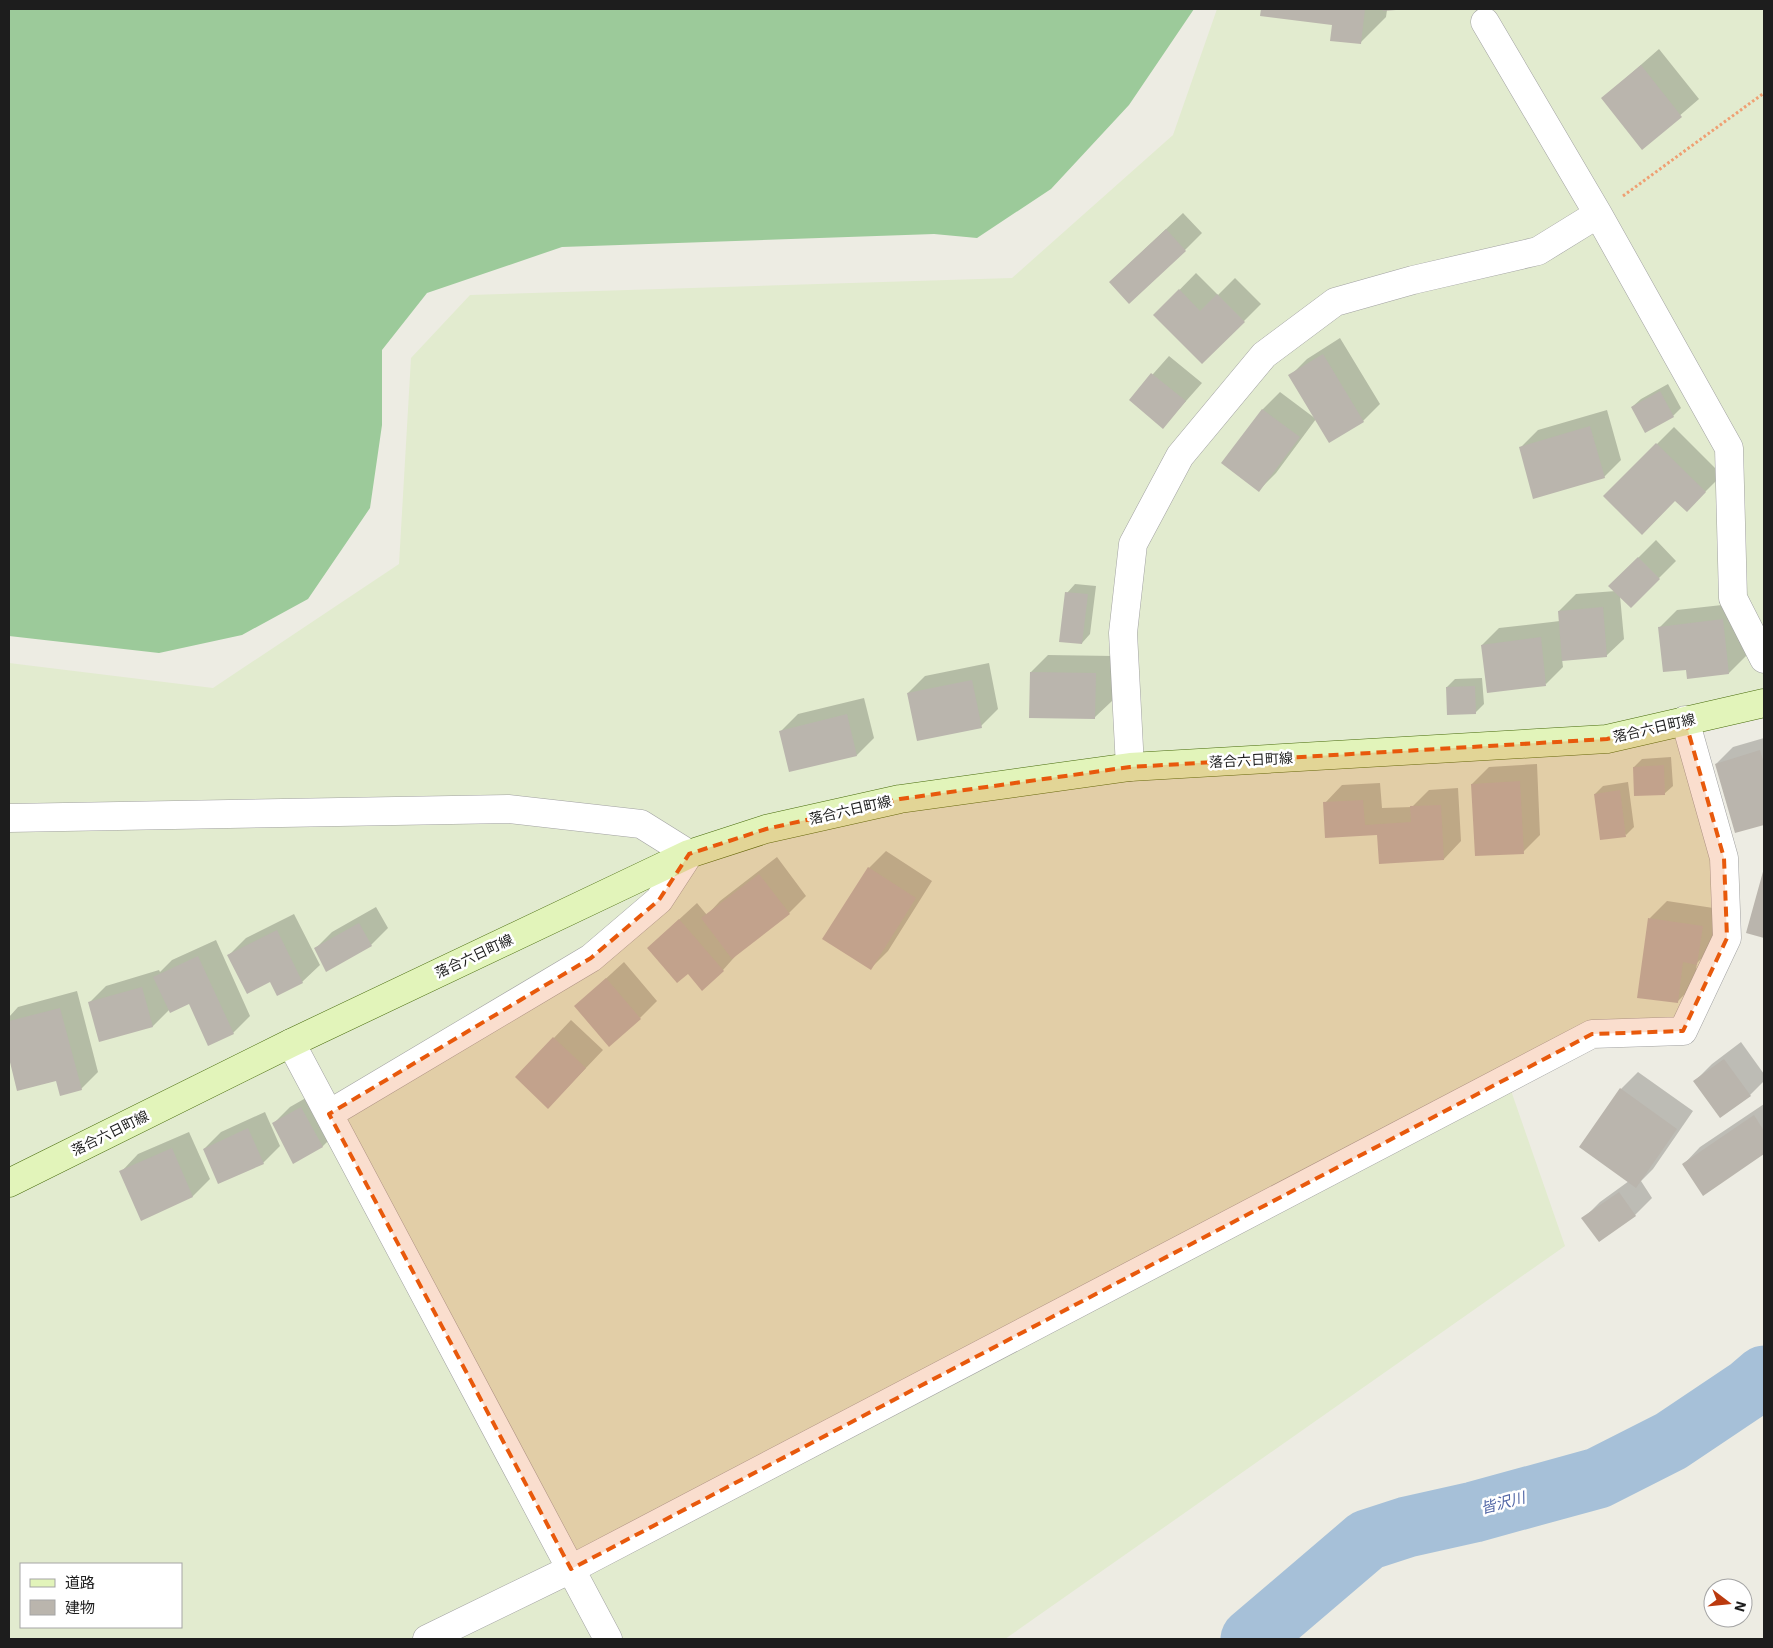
<svg xmlns="http://www.w3.org/2000/svg" width="1773" height="1648" viewBox="0 0 1773 1648" font-family="'IBM Plex Sans','Noto Sans JP',sans-serif">
<style>
.farmland{fill:#e2ebcf;fill-rule:evenodd}
.forest{fill:#9cca9a}
.shadow{fill:#0003}
.lines{fill:none;stroke-linecap:round;stroke-linejoin:round}
.river{stroke:#a6c0d8;stroke-width:61}
.building{fill:#bab5ad}
.street-casing{stroke:#a1a1a1;stroke-width:29}
.secondary-casing{stroke:#486b0c;stroke-width:29}
.path{stroke:#ef9f72;stroke-width:3;stroke-dasharray:2.5 2.5;stroke-linecap:butt}
.street{stroke:#fff;stroke-width:28}
.secondary{stroke:#e2f4ba;stroke-width:28}
.marked{fill:#e8590c;fill-opacity:0.2;stroke:#e8590c;stroke-width:4;stroke-dasharray:10 6;stroke-linejoin:round}
.labels{text-anchor:middle;stroke-width:5;stroke-linejoin:round;paint-order:stroke}
.street-label{font-size:14px;fill:#1d1d1d;stroke:#fff}
.water-label{font-size:15px;font-style:italic;fill:#5065a5;stroke:#fff}
</style>
<rect width="100%" height="100%" fill="#edece3"/>
<path class="farmland" d="M1217,9H1764V703L1686,720L1727,938L1683,1031L1592,1034L1507,1079L1565,1246L1005,1639H9V663L213,688L399,564L411,358L470,295L1012,278L1173,135ZM21,1564H181V1627H21Z"/>
<path class="forest" d="M9,9H1194L1129,105L1051,189L977,238L934,234L562,247L427,293L382,350V425L370,508L308,599L242,635L159,653L9,636Z"/>
<path class="shadow" d="M1262,9H1398L1387,10L1386,17L1360,43L1334,24L1261,15Z
M1659,49L1699,99L1642,148L1603,98Z
M1183,213L1202,233L1185,250L1128,265Z
M1196,273L1218,295L1235,278L1261,304L1202,363L1155,315Z
M1340,338L1380,404L1363,421L1316,419L1276,473L1259,490L1223,463L1263,409L1280,392L1316,419L1290,376L1307,359Z
M1169,356L1202,383L1163,427L1130,400Z
M1668,384L1681,408L1673,416L1632,407L1641,399Z
M1607,410L1621,460L1604,477L1521,447L1538,430Z
M1674,427L1722,475L1687,510L1675,499L1605,496Z
M1656,540L1676,561L1631,606L1620,596L1624,639L1606,656L1562,659L1563,667L1546,684L1482,645L1499,628L1560,621L1559,611L1576,594L1616,591L1610,586Z
M1075,584L1096,586L1090,634L1082,643L1067,593Z
M1740,603L1746,656L1729,673L1687,668L1660,627L1677,610Z
M1048,655L1113,656L1112,701L1094,718L1031,672Z
M989,663L998,709L981,726L908,693L925,676Z
M1482,678L1484,704L1475,713L1447,687L1455,679Z
M864,698L874,738L857,755L781,731L798,714Z
M1764,738V823L1736,832L1716,764L1733,747Z
M1671,757L1673,786L1664,794L1634,767L1642,759Z
M1537,764L1540,835L1523,852L1472,784L1489,767Z
M1628,782L1634,827L1626,835L1595,794L1603,786Z
M1380,783L1382,808L1412,807L1429,790L1458,788L1461,841L1444,859L1380,862L1378,833L1325,803L1342,785Z
M886,851L932,881L888,951L871,968L869,868Z
M777,857L806,896L789,913L739,952L723,970L688,972L648,948L697,903L707,915L720,901Z
M1764,871V937L1747,932Z
M1667,901L1720,909L1714,946L1697,963L1694,985L1677,1002L1650,918Z
M376,907L388,928L371,945L315,949L332,932Z
M294,914L320,965L302,982L229,955L246,938Z
M216,940L250,1016L233,1033L189,1003L170,1009L153,1026L100,1041L89,1003L106,986L159,970L160,972L172,960Z
M624,962L657,1001L640,1018L576,1006Z
M77,991L98,1072L81,1089L57,1080L18,1090L9,1053V1017L18,1007Z
M571,1020L603,1050L565,1090L517,1077Z
M1741,1042L1764,1074V1081L1750,1095L1695,1081L1712,1064Z
M1638,1072L1693,1111L1653,1169L1641,1181L1652,1198L1635,1215L1583,1219L1600,1202L1629,1181L1621,1089Z
M318,1091L340,1129L323,1146L294,1162L273,1124L290,1107Z
M1764,1104V1153L1703,1194L1683,1165L1700,1147Z
M265,1112L280,1146L263,1163L204,1149L221,1132Z
M189,1132L210,1179L193,1196L142,1219L121,1172L138,1154Z"/>
<g class="lines">
<path class="river" d="M1251,1639L1367,1540L1407,1527L1474,1512L1598,1478L1671,1441L1750,1388L1764,1376"/>
</g>
<path class="building" d="M1261,9H1365L1361,44L1330,41L1332,25L1260,16Z
M1383,9H1396V10L1383,11Z
M1641,65L1682,117L1642,150L1601,98Z
M1166,229L1186,251L1129,304L1109,282Z
M1179,289L1200,311L1217,294L1245,322L1202,364L1153,315Z
M1323,354L1364,422L1329,443L1288,375Z
M1151,373L1186,401L1163,429L1129,400Z
M1660,391L1674,417L1645,433L1631,407Z
M1262,409L1300,437L1259,492L1221,463Z
M1590,426L1605,478L1533,499L1519,447Z
M1656,443L1706,492L1687,512L1675,501L1642,535L1603,496Z
M1638,557L1660,579L1631,608L1608,586Z
M1065,592L1088,594L1082,644L1059,642Z
M1603,607L1607,657L1562,661L1558,611Z
M1723,619L1729,674L1687,679L1686,670L1663,672L1658,627Z
M1541,637L1546,686L1487,693L1481,645Z
M1030,672L1096,673L1095,719L1029,718Z
M972,680L982,728L917,741L907,693Z
M1475,686L1476,714L1447,715L1446,687Z
M847,714L857,756L789,772L779,731Z
M1760,750L1764,764V825L1735,833L1715,764Z
M1664,765L1665,795L1634,796L1633,767Z
M1520,781L1524,854L1475,856L1471,784Z
M1620,790L1626,837L1600,840L1594,794Z
M1363,800L1365,825L1411,822L1410,806L1441,805L1444,860L1379,864L1377,835L1325,838L1323,802Z
M868,867L916,898L871,970L822,939Z
M1764,868V938L1746,933Z
M759,874L790,914L732,959L701,918Z
M1648,918L1703,926L1697,965L1683,962L1678,1003L1637,998Z
M679,919L724,971L702,991L688,974L677,983L647,948Z
M359,923L372,946L326,972L314,948Z
M277,930L303,983L277,996L270,982L247,994L227,955Z
M198,956L234,1034L208,1046L189,1004L170,1013L153,977Z
M606,978L641,1019L609,1047L574,1006Z
M142,987L153,1027L99,1042L88,1002Z
M60,1008L82,1090L60,1096L56,1081L17,1091L9,1058V1021Z
M553,1037L586,1068L548,1109L515,1077Z
M1724,1059L1751,1096L1720,1118L1693,1081Z
M1620,1088L1677,1129L1636,1188L1579,1147Z
M301,1107L323,1147L293,1164L272,1123Z
M1754,1115L1764,1131V1154L1703,1196L1682,1164Z
M248,1128L264,1164L218,1184L203,1149Z
M172,1148L193,1197L141,1221L119,1171Z
M1619,1192L1636,1216L1599,1242L1581,1218Z"/>
<g class="lines">
<g class="street-casing">
<path id="street" d="M1485,22L1598,214L1729,448L1733,598L1764,659
M1130,767L1123,633L1133,544L1180,456L1264,355L1335,302L1413,280L1538,251L1598,214
M9,818L508,809L641,824L689,854L659,900L591,958L329,1114
M291,1043L608,1639
M427,1639L571,1569L1592,1034L1683,1031L1727,938L1724,858L1685,720"/>
</g>
<g class="secondary-casing">
<path id="secondary" d="M9,1183L291,1043L689,854L766,829L900,799L1130,767L1607,739L1764,703"/>
</g>
<path class="path" d="M1623,196L1764,93"/>
<use href="#street" class="street"/>
<use href="#secondary" class="secondary"/>
</g>
<path class="marked" d="M1685,720L1724,858L1727,938L1683,1031L1592,1034L571,1569L329,1114L591,958L659,900L689,854L766,829L900,799L1130,767L1607,739Z"/>
<g class="labels">
<g class="street-label">
<text transform="translate(1654 728) rotate(-13)" y="5">落合六日町線</text>
<text transform="translate(1251 760) rotate(-3)" y="5">落合六日町線</text>
<text transform="translate(850 810) rotate(-13)" y="5">落合六日町線</text>
<text transform="translate(474 956) rotate(-25)" y="5">落合六日町線</text>
<text transform="translate(110 1133) rotate(-26)" y="5">落合六日町線</text>
</g>
<g class="water-label">
<text transform="translate(1503 1503) rotate(-15)" y="5">皆沢川</text>
</g>
</g>
<rect width="1773" height="1648" fill="none" stroke="#1d1d1d" stroke-width="20"/>
<rect x="20" y="1563" width="162" height="65" fill="#ffffff" stroke="#a5a5a5"/>
<rect x="30" y="1579" width="25" height="8" fill="#e2f4ba" stroke="#a5a5a5"/>
<text x="65" y="1588" font-size="15" fill="#1d1d1d">道路</text>
<rect x="30" y="1600" width="25" height="15" fill="#bab5ad" stroke="#a5a5a5"/>
<text x="65" y="1613" font-size="15" fill="#1d1d1d">建物</text>
<g transform="translate(1728 1603) rotate(106)"><circle r="24" fill="#ffffff" stroke="#a5a5a5"/>
<path d="M0-4L9 19L0 12L-9 19Z" fill="#bb3a0e"/>
<text y="-8" font-size="14" font-weight="bold" text-anchor="middle" fill="#1d1d1d">N</text>
</g>
</svg>
